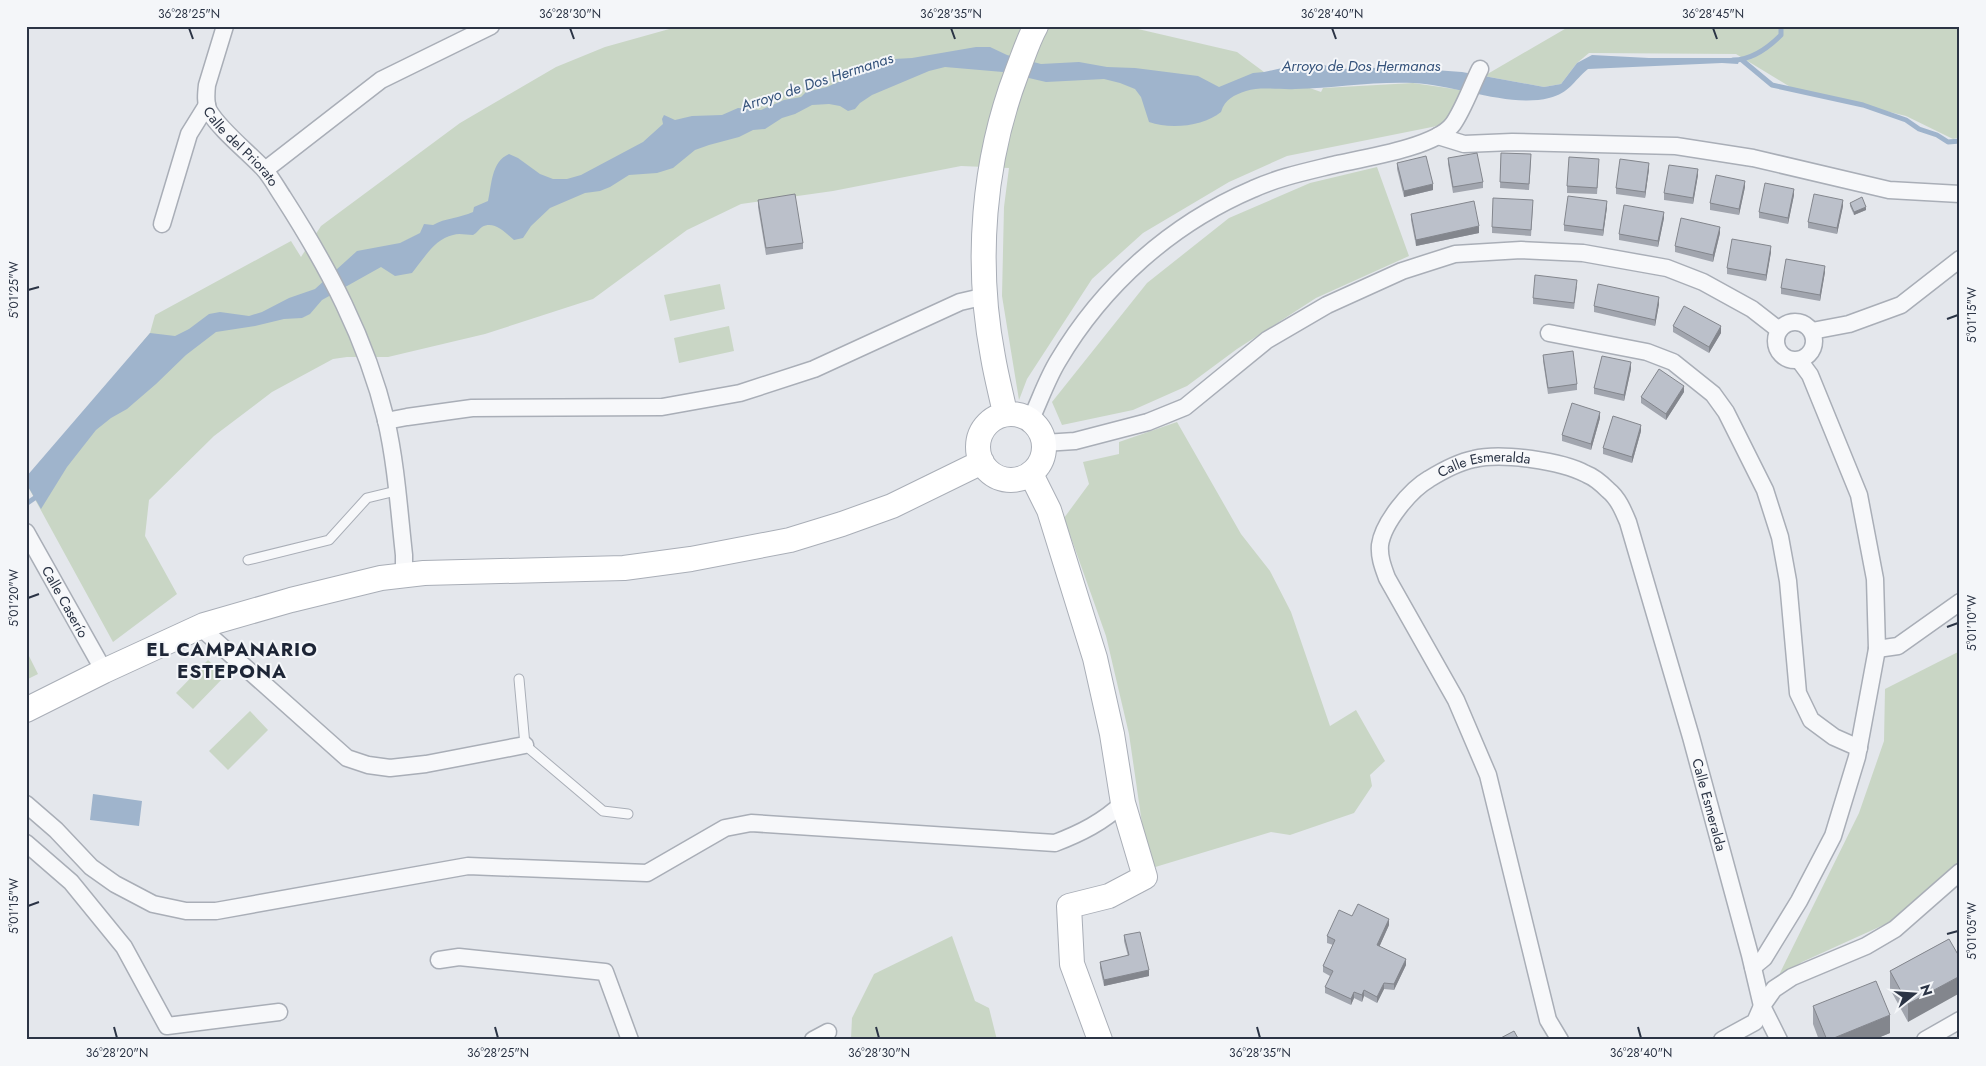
<svg xmlns="http://www.w3.org/2000/svg" width="1986" height="1066" viewBox="0 0 1986 1066" font-family="Jost,sans-serif">
<style>
.green{fill:#c9d6c5}
.water{fill:#9fb4cc}
.lines{fill:none;stroke-linecap:round;stroke-linejoin:round}
.stream{stroke:#9fb4cc;stroke-width:5}
.lane-casing{stroke:#a9aeb7;stroke-width:11}
.street-casing{stroke:#a9aeb7;stroke-width:19}
.secondary-casing{stroke:#a9aeb7;stroke-width:26}
.lane{stroke:#f7f8fa;stroke-width:9}
.street{stroke:#f7f8fa;stroke-width:16}
.secondary{stroke:#fff;stroke-width:24}
.wall{fill:#a1a5ae}
.shaded-wall{fill:#83868d}
.building{fill:#bbc0ca;stroke:#83868d}
.ticks{fill:none;stroke:#2b3445;stroke-width:2}
.labels{text-anchor:middle;stroke-width:4;stroke-linejoin:round;paint-order:stroke}
.street-label{font-size:14px;fill:#2b3445;stroke:#f4f6f9}
.water-label{font-size:15px;font-style:italic;fill:#34527a;stroke:#f4f6f9}
.district-label{font-size:19px;font-weight:bold;letter-spacing:1px;fill:#1d2536;stroke:#f4f6f9}
.neatline{fill:none;stroke:#2b3445;stroke-width:2}
.ticks-label{font-size:12px;text-anchor:middle;fill:#2b3445}
</style>
<rect width="100%" height="100%" fill="#e4e7ec"/>
<path class="green" d="M680,26H1125L1237,52L1264,72L1321,92L1323,88L1413,83L1461,90L1447,124L1287,156L1229,182L1143,233L1092,279L1027,379L1019,400L1002,296L1004,207L1009,168L961,166L833,191L741,204L687,230L593,299L485,334L388,357H347L333,359L272,392L214,436L149,500L145,536L177,594L113,642L26,483L150,333L155,315L291,241L301,257L321,226L460,123L556,67L605,47Z
M1570,26H1960V137L1953,139L1906,116L1792,88L1736,54L1589,53L1577,63L1561,84L1544,87L1484,76Z
M1377,167L1409,256L1316,298L1237,349L1187,386L1133,410L1062,425L1052,402L1147,283L1229,218L1310,183Z
M720,284L725,309L670,321L664,295Z
M729,326L734,351L679,363L674,338Z
M1177,422L1241,534L1270,571L1291,612L1330,726L1356,710L1385,761L1370,775L1372,786L1354,813L1290,835L1271,832L1152,868L1145,844L1129,734L1106,636L1064,518L1089,484L1083,462L1119,454V442Z
M26,650L38,674L26,680Z
M1960,651V862L1899,918L1802,962L1777,979L1859,813L1884,741L1885,689Z
M208,660L225,676L193,709L176,693Z
M250,711L268,730L228,770L209,751Z
M952,936L975,1001L989,1008L997,1040H850L851,1039L852,1018L874,974Z"/>
<path class="water" d="M976,47H990L1007,55L1041,64L1079,62L1107,67L1135,68L1198,76L1219,87L1253,73L1264,72L1300,64H1322L1332,68L1350,69L1393,67L1462,72L1544,87L1561,84L1577,63L1592,55L1649,58H1740L1738,64L1722,63L1588,69C1573,81 1570,93 1549,98C1510,108 1456,85 1414,83C1375,81 1335,88 1295,89C1280,90 1261,86 1246,91C1234,95 1225,99 1221,112C1204,126 1171,130 1149,122L1141,97L1135,89L1120,83L1104,79L1046,82L1003,72L945,67L929,71L872,95L860,103L855,109L848,111L840,106L829,104L812,105L795,114L782,118L765,129L753,130L739,137L709,145L695,150L673,168L657,173L629,175L610,187L600,191L585,193L550,208L531,226L523,238L514,240C506,233 494,220 482,227C479,229 477,233 473,235C466,235 459,233 453,235C434,239 423,260 412,273L395,276L381,267L322,300L310,314L302,318L284,319L255,326L216,332L186,355L156,384L127,409L111,418L96,430L67,467L41,509L26,483V477L150,333L175,336L189,329L209,314L220,312L249,316L262,312L289,298L315,289L357,251L400,243L420,233L424,224L433,225C445,218 460,218 473,212L474,207L488,201C492,184 491,162 509,154L518,158L540,174L553,179H567L581,175L643,142L663,124L662,119L664,115L675,120L692,116L722,115L738,108L761,110L784,100L801,97L806,92L827,87L854,75L876,60L912,58Z
M93,794L142,801L139,826L90,820Z"/>
<g class="lines">
<path class="stream" d="M1733,60C1752,60 1768,48 1781,35V26
M1742,60L1772,85L1863,105L1906,120L1919,129L1937,135L1948,142L1960,141
M26,504L39,495"/>
<g class="lane-casing">
<path id="lane" d="M248,560L329,540L367,498L396,491
M519,679L525,745L603,811L628,814"/>
</g>
<g class="street-casing">
<g id="street">
<path id="s1" d="M225,26L207,85C206,94 205,103 209,111C219,129 249,153 264,169C271,177 277,188 283,197C328,267 366,338 386,420C396,463 399,510 404,555V575"/>
<path d="M1438,136L1464,144L1512,142L1676,146L1753,158L1889,190L1960,194"/>
<path d="M265,170L381,80L491,26"/>
<path d="M162,224L189,134L207,105"/>
<circle cx="1795" cy="341" r="19"/>
<path d="M1812,331L1849,324L1901,305L1960,259"/>
<path d="M1549,333L1647,352L1673,362L1713,394L1726,412L1765,490L1780,537L1788,581L1798,693L1811,720L1834,737L1859,748"/>
<path d="M1031,419C1040,400 1047,379 1058,361C1103,285 1171,224 1253,189C1279,177 1309,171 1337,164C1365,158 1436,147 1453,124C1464,108 1471,87 1480,69"/>
<path d="M386,421L407,417L472,408L662,407L740,393L814,369L960,302L986,296"/>
<path d="M1044,443L1075,441L1148,422L1185,407L1267,340L1327,305L1402,271L1455,254L1521,250L1583,253L1667,268L1703,282L1752,309L1779,330"/>
<path id="s2" d="M26,532L104,671"/>
<path d="M200,627L347,758L368,765L390,768L426,764L525,745"/>
<path d="M1877,649L1898,646L1960,602"/>
<path d="M26,804L56,830L91,867L115,884L153,904L186,911H216L468,866L647,873L725,828L751,823L1055,843C1081,833 1103,822 1123,803"/>
<path d="M26,843L71,882L124,947L167,1026L279,1012"/>
<path d="M439,960L459,957L605,972L630,1040"/>
<path d="M1753,967L1764,958L1799,901L1833,836L1857,757L1877,649L1875,579L1859,495L1810,375L1799,360"/>
<path d="M813,1040L828,1032"/>
<path id="s3" d="M1560,1040L1548,1020L1488,775L1456,700L1387,578C1383,567 1379,557 1380,545C1383,523 1410,490 1429,479C1442,471 1459,462 1474,459C1501,452 1562,461 1586,474C1594,477 1602,484 1608,490C1618,498 1623,510 1628,522L1691,737L1750,955L1762,1006L1779,1040"/>
<path d="M1722,1040L1755,1022L1762,1006L1774,989L1792,977L1866,946L1895,929L1960,872"/>
<path d="M1925,1040L1960,1020"/>
</g>
</g>
<g class="secondary-casing">
<path id="secondary" d="M1005,413C1001,394 996,375 993,357C975,263 983,161 1017,72C1023,57 1028,40 1036,26
M978 447a33 33 0 1 1 66 0a33 33 0 1 1-66 0Z
M1031,474L1049,510L1095,658L1112,734L1123,803L1145,877L1109,896L1069,906L1072,964L1100,1040
M26,710L104,671L204,625L291,600L381,578L424,573L624,568L691,559L790,540L842,524L892,506L982,462"/>
</g>
<use href="#lane" class="lane"/>
<use href="#street" class="street"/>
<use href="#secondary" class="secondary"/>
</g>
<path class="wall" d="M1501,153L1531,161L1529,190L1500,188Z
M1448,158L1483,182V188L1453,193L1448,164Z
M1397,163L1433,190L1404,197L1397,169Z
M1599,165L1597,194L1567,193V186Z
M1649,169L1645,198L1616,194V188Z
M1698,175L1693,204L1664,200V193Z
M1745,187L1739,215L1710,210V203Z
M1794,195L1788,224L1759,218V212Z
M758,200L803,243V249L766,255L758,207Z
M1850,203L1866,210L1854,215L1850,206Z
M1533,206L1531,236L1492,233V227Z
M1843,206L1837,234L1808,228V222Z
M1607,207L1603,236L1564,231V225Z
M1411,214L1479,233L1416,246L1411,220Z
M1664,218L1658,247L1619,240V234Z
M1720,233L1713,262L1675,252V246Z
M1771,252L1766,281L1727,274V268Z
M1825,272L1820,301L1781,294V288Z
M1577,286L1574,309L1533,304V298Z
M1659,304L1655,326L1594,312V306Z
M1673,326L1721,333L1709,353L1673,332Z
M1543,355L1577,384V390L1548,394L1543,361Z
M1631,369L1624,401L1594,394V388Z
M1684,392L1666,420L1641,403V397Z
M1600,418L1591,450L1562,441V435Z
M1641,431L1632,463L1603,454V448Z
M1352,916L1389,925L1379,947L1406,965L1394,990L1384,989L1377,1003L1364,996L1362,1002L1354,998L1351,1005L1325,993V987L1330,976L1323,972V966L1333,945L1327,943V936Z
M1124,935L1149,976L1104,986L1100,968V962L1128,956L1124,941Z
M1949,939L1908,1022L1890,989V971Z
M1813,1006L1890,1033L1873,1040H1819L1813,1024Z"/>
<path class="shaded-wall" d="M1649,163V169L1645,198V192Z
M1698,169V175L1693,204V198Z
M1745,181V187L1739,215V209Z
M1433,184V190L1404,197V191Z
M1794,189V195L1788,224V218Z
M1843,200V206L1837,234V228Z
M1607,201V207L1603,236V230Z
M1866,207V210L1854,215V212Z
M1664,212V218L1658,247V241Z
M1479,226V233L1416,246V240Z
M1720,227V233L1713,262V255Z
M1771,246V252L1766,281V275Z
M1825,266V272L1820,301V295Z
M1659,297V304L1655,326V320Z
M1721,326V333L1709,353V347Z
M1631,362V369L1624,401V395Z
M1684,386V392L1666,420V414Z
M1600,412V418L1591,450V444Z
M1641,425V431L1632,463V457Z
M1389,919V925L1377,952V945Z
M1406,959V965L1394,990V984Z
M1149,970V976L1104,986V980Z
M1960,976V993L1908,1022V1004Z
M1384,983V989L1377,1003V997Z
M1364,990V996L1362,1002V995Z
M1354,992V998L1351,1005V999Z
M1890,1015V1033L1873,1040H1829Z"/>
<path class="building" d="M1477,153L1483,182L1453,187L1448,158Z
M1501,153L1531,154L1529,184L1500,182Z
M1426,156L1433,184L1404,191L1397,163Z
M1569,157L1599,159L1597,188L1567,186Z
M1620,159L1649,163L1645,192L1616,188Z
M1669,165L1698,169L1693,198L1664,193Z
M1716,175L1745,181L1739,209L1710,203Z
M1765,183L1794,189L1788,218L1759,212Z
M795,194L803,243L766,248L758,200Z
M1814,194L1843,200L1837,228L1808,222Z
M1568,196L1607,201L1603,230L1564,225Z
M1862,197L1866,207L1854,212L1850,203Z
M1493,198L1533,200L1531,230L1492,227Z
M1474,201L1479,226L1416,240L1411,214Z
M1624,205L1664,212L1658,241L1619,234Z
M1681,218L1720,227L1713,255L1675,246Z
M1732,239L1771,246L1766,275L1727,268Z
M1786,259L1825,266L1820,295L1781,288Z
M1535,275L1577,280L1574,303L1533,298Z
M1598,284L1659,297L1655,320L1594,306Z
M1684,306L1721,326L1709,347L1673,326Z
M1573,351L1577,384L1548,388L1543,355Z
M1602,356L1631,362L1624,395L1594,388Z
M1659,369L1684,386L1666,414L1641,397Z
M1572,403L1600,412L1591,444L1562,435Z
M1613,416L1641,425L1632,457L1603,448Z
M1358,904L1389,919L1377,945L1406,959L1394,984L1384,983L1377,997L1364,990L1362,995L1354,992L1351,999L1325,987L1333,971L1323,966L1335,940L1327,936L1339,910L1352,916Z
M1140,932L1149,970L1104,980L1100,962L1129,955L1124,935Z
M1949,939L1960,958V976L1908,1004L1890,971Z
M1876,981L1890,1015L1829,1040H1827L1813,1006Z
M1514,1031L1519,1040H1497Z"/>
<path class="ticks" d="M189,28L193,39M570,28L574,39M951,28L955,39M1332,28L1336,39M1713,28L1717,39M28,290L39,287M1947,319L1958,315M28,598L39,594M1947,627L1958,623M28,906L39,902M1947,934L1958,931M114,1027L117,1038M495,1027L498,1038M876,1027L879,1038M1257,1027L1260,1038M1638,1027L1641,1038"/>
<g class="labels">
<g class="street-label">
<text dy="5" stroke="none"><textPath href="#s1" startOffset="136">Calle del Priorato</textPath></text>
<text dy="5" stroke="none"><textPath href="#s3" startOffset="674">Calle Esmeralda</textPath></text>
<text dy="5" stroke="none"><textPath href="#s2" startOffset="80">Calle Caserío</textPath></text>
<text dy="5" stroke="none"><textPath href="#s3" startOffset="1139">Calle Esmeralda</textPath></text>
</g>
<g class="water-label">
<text x="1361" y="71">Arroyo de Dos Hermanas</text>
<text transform="translate(817 82) rotate(-18)" y="5">Arroyo de Dos Hermanas</text>
</g>
<g class="district-label">
<text x="232" y="656">EL CAMPANARIO<tspan x="232" dy="22">ESTEPONA</tspan></text>
</g>
</g>
<rect width="1986" height="1066" fill="none" stroke="#f4f6f9" stroke-width="55"/>
<g transform="translate(1914 994) rotate(73)" stroke="#f4f6f9" stroke-width="4" paint-order="stroke">
<path d="M0-4L9 19L0 12L-9 19Z" fill="#2b3445"/>
<text y="-8" font-size="14" font-weight="bold" text-anchor="middle" fill="#2b3445">N</text>
</g>
<rect x="28" y="28" width="1930" height="1010" class="neatline"/>
<g class="ticks-label">
<text x="189" y="18">36°28'25"N</text>
<text x="570" y="18">36°28'30"N</text>
<text x="951" y="18">36°28'35"N</text>
<text x="1332" y="18">36°28'40"N</text>
<text x="1713" y="18">36°28'45"N</text>
<text transform="translate(14 290) rotate(-90)" y="4">5°01'25"W</text>
<text transform="translate(1972 315) rotate(-90)" y="4">5°01'15"W</text>
<text transform="translate(14 598) rotate(-90)" y="4">5°01'20"W</text>
<text transform="translate(1972 623) rotate(-90)" y="4">5°01'10"W</text>
<text transform="translate(14 906) rotate(-90)" y="4">5°01'15"W</text>
<text transform="translate(1972 931) rotate(-90)" y="4">5°01'05"W</text>
<text x="117" y="1057">36°28'20"N</text>
<text x="498" y="1057">36°28'25"N</text>
<text x="879" y="1057">36°28'30"N</text>
<text x="1260" y="1057">36°28'35"N</text>
<text x="1641" y="1057">36°28'40"N</text>
</g>
</svg>
